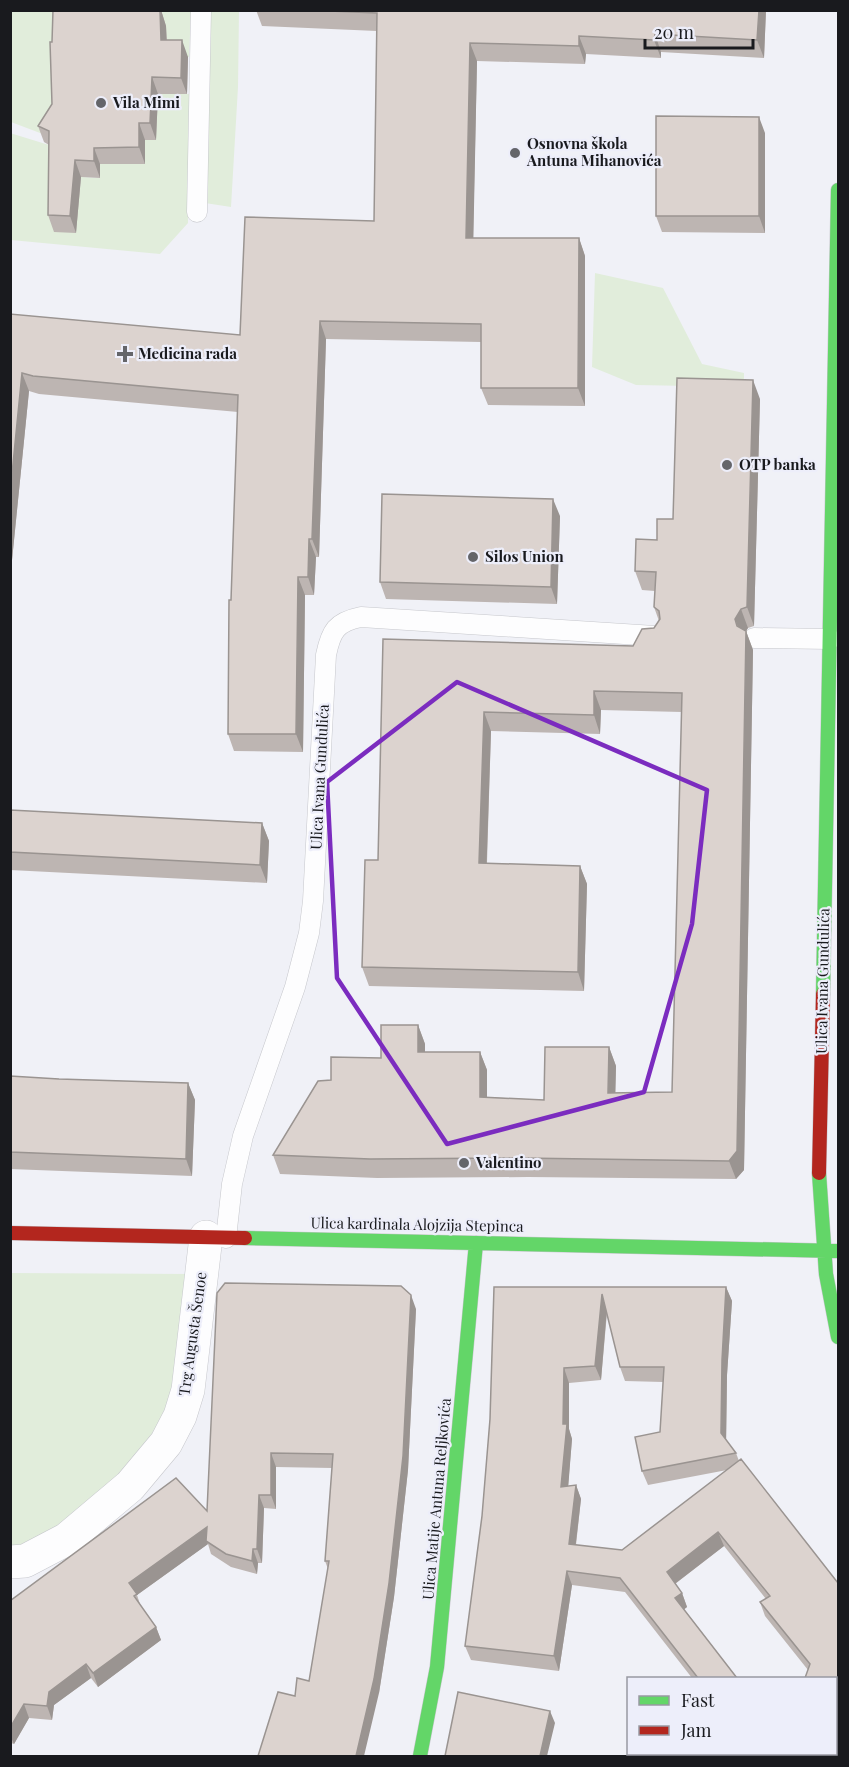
<svg xmlns="http://www.w3.org/2000/svg" width="849" height="1767" viewBox="0 0 849 1767" font-family="'Playfair Display',serif">
<style>
.green{fill:#e1eddb}
.lines{fill:none;stroke-linecap:round;stroke-linejoin:round}
.lane-casing{stroke:#c6c7cc;stroke-width:21}
.street-casing{stroke:#c6c7cc;stroke-width:34}
.fast-casing{stroke:#c6c7cc;stroke-width:15}
.jam-casing{stroke:#c6c7cc;stroke-width:15}
.lane{stroke:#fdfdfe;stroke-width:20}
.street{stroke:#fdfdfe;stroke-width:33}
.fast{stroke:#63d668;stroke-width:14}
.jam{stroke:#b3261e;stroke-width:14}
.wall{fill:#bdb5b2;fill-rule:evenodd}
.shaded-wall{fill:#9a9491}
.building{fill:#dcd3cf;stroke:#9a9491;stroke-width:1.5}
.marked{fill:none;stroke:#7b2cbf;stroke-width:4.5;stroke-linejoin:round}
.poi-dot{fill:#64656a;stroke:#edeefa;stroke-width:2}
.labels{text-anchor:middle;stroke-width:4.5;stroke-linejoin:round;paint-order:stroke}
.poi-label{font-size:15px;font-weight:bold;fill:#191a1e;stroke:#edeefa;text-anchor:start}
.street-label{font-size:15px;fill:#191a1e;stroke:#edeefa}
</style>
<rect width="100%" height="100%" fill="#f0f1f7"/>
<path class="green" d="M10,11H102L58,130L48,136L11,122Z
M163,11H191L189,57L167,56L158,18Z
M210,11H239L238,87L231,207L205,203Z
M145,85L164,94H189L188,223L160,254L11,240L10,133L49,145L80,182L81,177L100,178V164H145Z
M595,273L663,288L702,364L744,373V387L636,385L592,367Z
M11,1273L191,1274L181,1376L160,1433L116,1485L73,1518L30,1543L11,1548Z"/>
<g class="lines">
<g class="lane-casing">
<path id="lane" d="M197,212L201,10
M754,638L830,639
M226,1238L232,1184L243,1136L295,987L309,933L313,901L326,655C331,631 336,622 361,617L655,636"/>
</g>
<g class="street-casing">
<path id="street" d="M10,1562L25,1561L67,1539L130,1486L166,1443L180,1416L188,1390L206,1237"/>
</g>
<g class="fast-casing">
<path id="fast" d="M823,994L838,190
M819,1173L826,1274L838,1337
M245,1238L838,1251
M420,1756L437,1667L476,1243"/>
</g>
<g class="jam-casing">
<path id="jam" d="M819,1173L823,994
M10,1233L245,1238"/>
</g>
<use href="#lane" class="lane"/>
<use href="#street" class="street"/>
<use href="#fast" class="fast"/>
<use href="#jam" class="jam"/>
</g>
<path class="wall" d="M161,10L166,26L167,40L188,57L187,94H158L156,140H145V164H100V178L81,177L76,233L54,232L48,215L49,145L44,142L38,126Z
M256,10H766L764,58L661,52V58L586,54L585,64L477,61L473,238H579L585,256V406L488,405L481,388V342L326,339L319,557H316L314,595H305L303,752L234,751L228,734L231,600L238,412L39,394L29,391L10,580V314L240,335L374,221L377,31L262,26Z
M765,133V233L662,232L656,216Z
M760,399L754,626L748,628L746,631L753,650L744,1170L736,1179L528,1177L377,1178L280,1174L273,1155L331,1080L381,1058L418,1025L425,1044V1052H480L487,1070V1097L544,1100L609,1047L616,1066L615,1093L672,1092L682,712L601,710L600,734L491,731L487,863L580,866L587,884L584,991L369,986L362,967L378,860L383,639L633,646L654,628L659,621L654,607L655,591L642,590L635,571L657,540L673,519Z
M560,516L557,604L386,599L380,582Z
M10,810L262,823L269,841L267,883L10,870Z
M10,1076L59,1079L188,1083L195,1100L192,1176L10,1169Z
M494,1287H726L732,1301L727,1375L726,1440L736,1453L739,1461L838,1583V1756H797L736,1754H836L808,1670L765,1616L760,1602L766,1599L724,1546L675,1584L682,1593L687,1607L684,1609L737,1678H692L625,1592L572,1585L559,1671L471,1660L465,1646L482,1516L490,1419ZM607,1313L620,1367L625,1381L663,1382L660,1432L642,1471L648,1485L727,1470L622,1550L576,1545L581,1499L576,1485L568,1486L572,1439L569,1429V1383L601,1380Z
M416,1309L408,1470L394,1597L379,1693L295,1696L309,1681L328,1569L325,1561L332,1468L276,1467V1509L264,1508L262,1563H258L257,1574L231,1567L211,1554L208,1544L137,1595L141,1607L156,1627L161,1640L98,1687L91,1678L54,1705L52,1720L29,1718L14,1744L11,1743L10,1744V1601L207,1511Z"/>
<path class="shaded-wall" d="M161,10L166,26L167,56L161,40Z
M759,10H766L764,58L757,40Z
M655,34L661,52V58L654,40Z
M579,36L586,54L585,64L579,46Z
M182,40L188,57L187,94L181,78Z
M470,43L477,61L473,256L466,238Z
M152,77L158,94L156,140L150,123Z
M759,117L765,133V233L759,216Z
M139,123L145,140V164L139,147Z
M94,148L100,164V178L94,161Z
M75,160L81,177L76,233L70,216Z
M579,238L585,256V406L578,388Z
M320,321L326,339L319,557L312,539Z
M22,373L29,391L10,580V494Z
M753,380L760,399L754,626L747,607Z
M553,499L560,516L557,604L551,587Z
M309,539L316,557L314,595L308,577Z
M298,577L305,595L303,752L296,734Z
M741,609L748,628L742,637L735,619Z
M746,631L753,650L744,1170L736,1179L729,1161Z
M594,691L601,710L600,734L594,715Z
M484,712L491,731L486,882L479,863Z
M262,823L269,841L267,883L260,865Z
M580,866L587,884L584,991L578,972Z
M418,1025L425,1044V1071L418,1052Z
M609,1047L616,1066L615,1112L608,1093Z
M480,1052L487,1070V1116L480,1097Z
M188,1083L195,1100L192,1176L186,1159Z
M726,1287L732,1301L727,1375L726,1448L721,1433L722,1360Z
M602,1294L607,1308L601,1380L595,1366Z
M411,1295L416,1309L408,1470L394,1597L379,1693L364,1756H356Z
M564,1368L569,1383V1429L572,1439L567,1502L561,1487Z
M271,1453L276,1467V1509L271,1495Z
M576,1485L581,1499L574,1559L569,1544Z
M259,1495L264,1508L262,1563L257,1549Z
M207,1527L206,1541L208,1544L137,1595L129,1583Z
M718,1532L724,1546L672,1586L667,1572Z
M253,1549L258,1563L257,1574L252,1561Z
M567,1571L572,1585L559,1671L554,1656Z
M682,1593L687,1607L681,1612L675,1598Z
M156,1627L161,1640L98,1687L93,1673Z
M86,1664L91,1678L54,1705L52,1720L47,1706L49,1692Z
M24,1704L29,1718L14,1744L10,1735V1728Z
M550,1711L555,1723L547,1756H540Z"/>
<path class="building" d="M53,10H160L161,40H182L181,78L152,77L150,123H139V147L94,148V161L75,160L70,216L48,215L49,131L38,126L52,104L50,42H52Z
M305,10H759L757,40L655,34L654,40L579,36V46L470,43L466,238H579L578,388H481V324L320,321L312,539H309L308,577H298L296,734H228L229,600H231L238,395L33,376L22,373L10,494V314L240,335L245,217L374,221L377,13Z
M656,116L759,117V216H656Z
M677,378L753,380L747,607L741,609L735,619L737,626L746,631L737,1151L729,1161L521,1158L370,1159L273,1155L318,1081L331,1080V1057L381,1058V1025H418V1052H480V1097L544,1100L545,1047H609L608,1093L672,1092L682,693L594,691V715L484,712L479,863L580,866L578,972L362,967L365,860H378L383,639L633,646L642,629L654,628L660,619L659,611L654,607L656,572L635,571L636,539L657,540V519H673Z
M382,494L553,499L551,587L380,582Z
M10,810L262,823L260,865L10,852Z
M10,1076L59,1079L188,1083L186,1159L10,1152Z
M225,1283L401,1286L411,1295L403,1456L389,1583L374,1679L356,1756H258L278,1692L295,1696L297,1678L309,1681L329,1561H325L333,1454L271,1453V1495H259L257,1549H253L252,1561L226,1554L206,1541L207,1527L129,1583L137,1594L134,1596L156,1627L93,1673L86,1664L49,1692L47,1706L24,1704L10,1728V1601L176,1478L207,1511L217,1293Z
M494,1287H726L722,1360L721,1433L736,1453L642,1471L635,1437L660,1432L664,1367H620L602,1294L595,1366L564,1368L563,1424H567L561,1487L576,1485L569,1544L622,1550L741,1459L838,1583V1756H828L820,1754H836V1678H805L810,1664L760,1602L770,1596L718,1532L667,1572L682,1593L675,1598L737,1678H698L620,1578L567,1571L554,1656L465,1646L482,1516L490,1419Z
M458,1692L550,1711L540,1756H445Z
M736,1754H793L796,1756H735Z"/>
<path class="marked" d="M457,682L707,790L692,924L644,1092L447,1144L337,978L327,782Z"/>
<g class="poi-dot">
<circle cx="101" cy="103" r="6"/>
<circle cx="515" cy="153" r="6"/>
<path d="M122 345h6v6h6v6h-6v6h-6v-6h-6v-6h6z"/>
<circle cx="727" cy="465" r="6"/>
<circle cx="473" cy="557" r="6"/>
<circle cx="464" cy="1163" r="6"/>
</g>
<g class="labels">
<g class="poi-label">
<text x="113" y="108">Vila Mimi</text>
<text x="527" y="149">Osnovna škola<tspan x="527" dy="17">Antuna Mihanovića</tspan></text>
<text x="138" y="359">Medicina rada</text>
<text x="739" y="470">OTP banka</text>
<text x="485" y="562">Silos Union</text>
<text x="476" y="1168">Valentino</text>
</g>
<g class="street-label">
<text transform="translate(320 777) rotate(-87)" y="5">Ulica Ivana Gundulića</text>
<text transform="translate(823 981) rotate(-89)" y="5">Ulica Ivana Gundulića</text>
<text transform="translate(417 1225) rotate(1)" y="5">Ulica kardinala Alojzija Stepinca</text>
<text transform="translate(193 1334) rotate(-82)" y="5">Trg Augusta Šenoe</text>
<text transform="translate(437 1499) rotate(-85)" y="5">Ulica Matije Antuna Reljkovića</text>
</g>
</g>
<rect width="849" height="1767" fill="none" stroke="#191a1e" stroke-width="24"/>
<rect x="627" y="1677" width="210" height="78" fill="#edeefa" stroke="#9899a2" stroke-width="1.5"/>
<rect x="639" y="1696" width="30" height="9" fill="#63d668" stroke="#9899a2" stroke-width="1.5"/>
<text x="681" y="1707" font-size="18" fill="#191a1e">Fast</text>
<rect x="639" y="1726" width="30" height="9" fill="#b3261e" stroke="#9899a2" stroke-width="1.5"/>
<text x="681" y="1737" font-size="18" fill="#191a1e">Jam</text>
<path d="M645 39v9h108v-9" fill="none" stroke="#191a1e" stroke-width="3"/>
<text x="654" y="39" font-size="18" fill="#191a1e" stroke="#edeefa" stroke-width="4.5" paint-order="stroke">20 m</text>
</svg>
